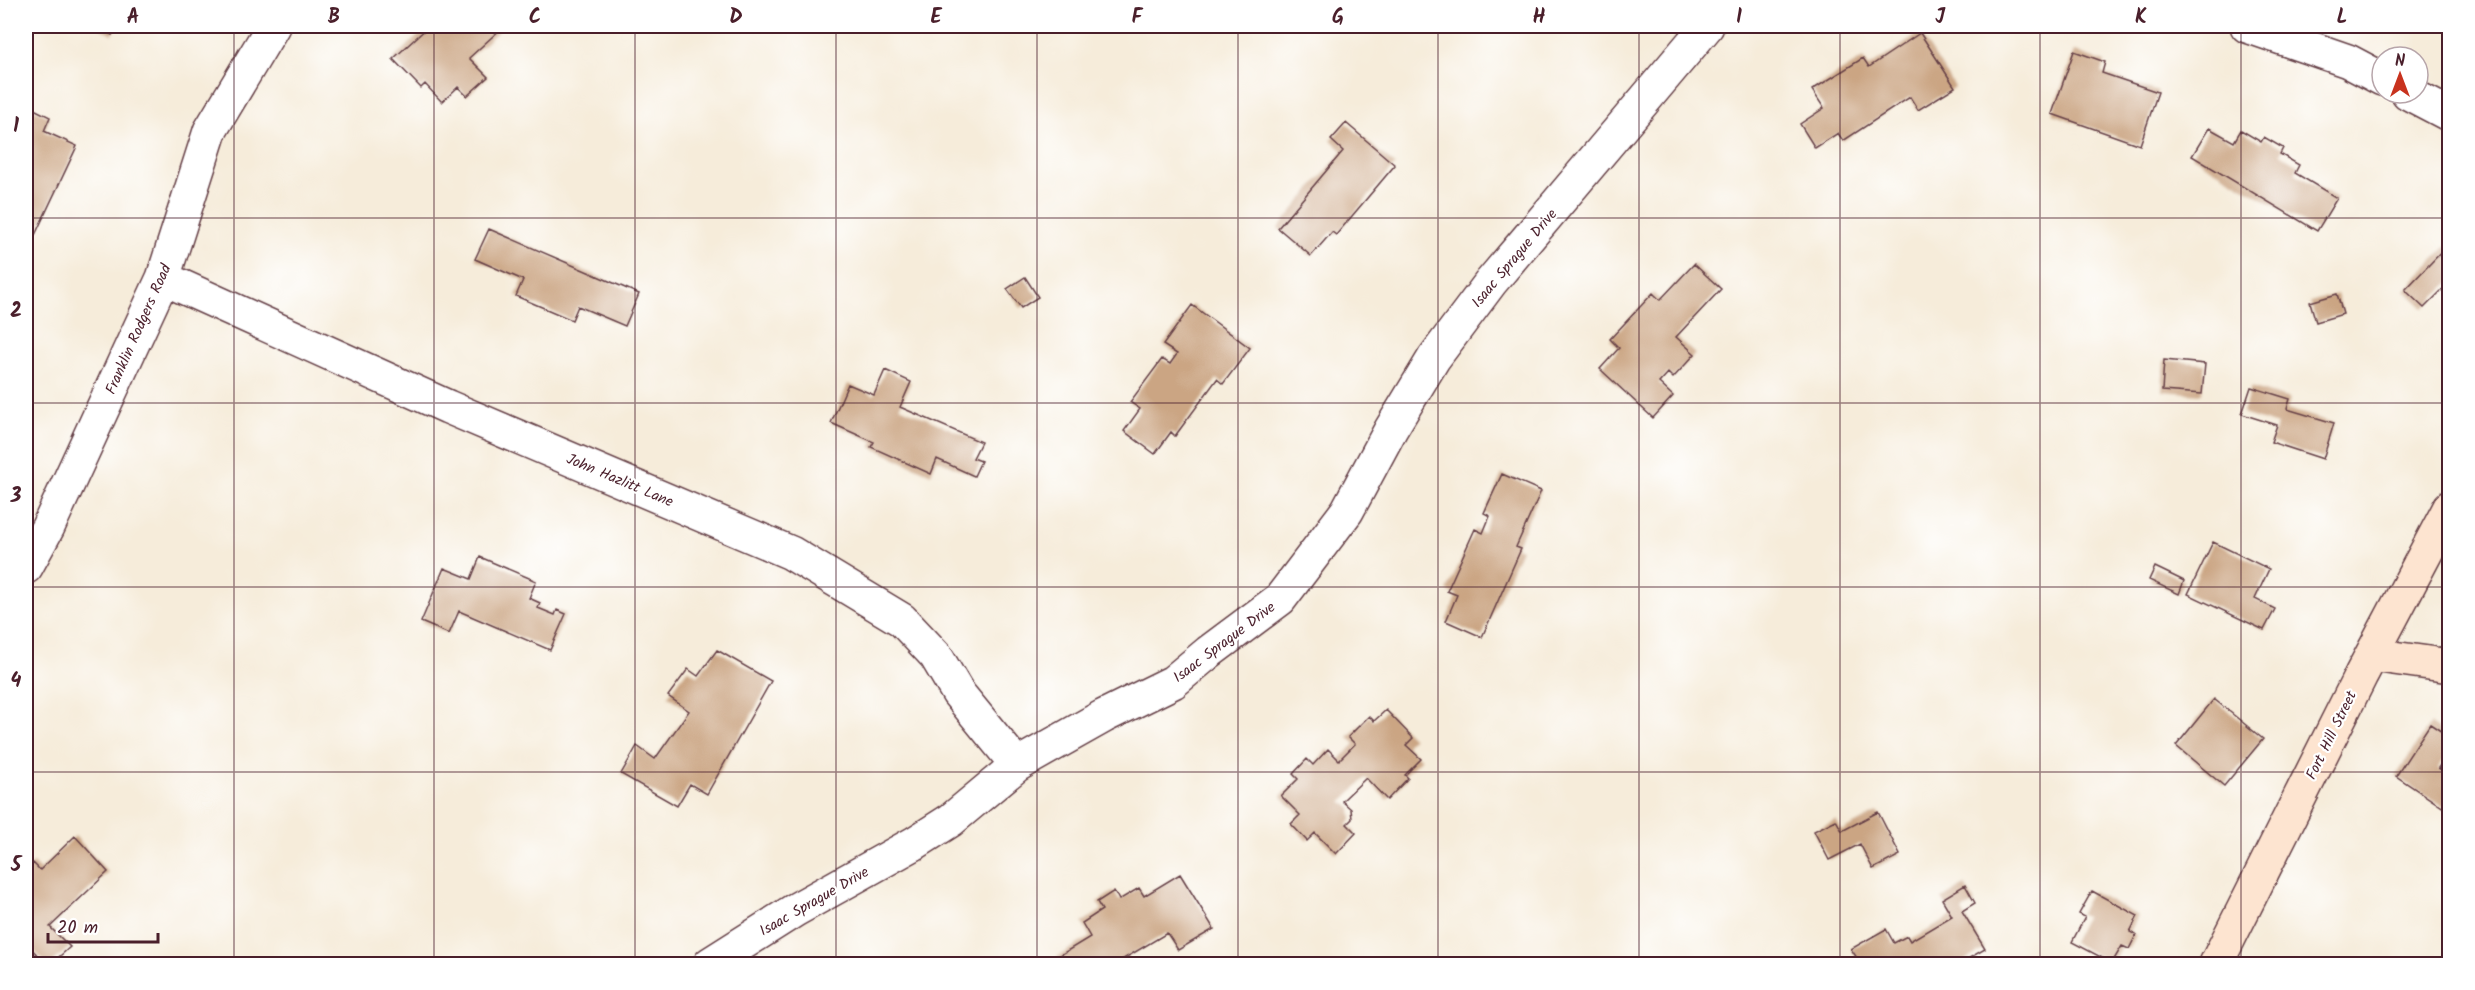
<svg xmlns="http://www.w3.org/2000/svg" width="2475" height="990" viewBox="0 0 2475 990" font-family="Kalam,sans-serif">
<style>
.building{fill:#cba583}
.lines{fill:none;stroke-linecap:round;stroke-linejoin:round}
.street-casing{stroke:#643e45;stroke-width:36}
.secondary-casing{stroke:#643e45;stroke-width:36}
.street{stroke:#fff;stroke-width:33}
.secondary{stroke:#fde4d0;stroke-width:33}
.grid{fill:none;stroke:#4a1f2b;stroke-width:1.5;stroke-opacity:0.55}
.labels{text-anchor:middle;stroke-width:4.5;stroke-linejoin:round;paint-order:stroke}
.street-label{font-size:15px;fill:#4a1f2b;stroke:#fff}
.neatline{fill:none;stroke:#4a1f2b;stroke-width:2}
.grid-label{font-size:20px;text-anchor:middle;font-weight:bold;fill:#4a1f2b}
</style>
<rect width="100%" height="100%" fill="#fff"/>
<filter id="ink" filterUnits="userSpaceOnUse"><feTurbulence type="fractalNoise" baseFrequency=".0167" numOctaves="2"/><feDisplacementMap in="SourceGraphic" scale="12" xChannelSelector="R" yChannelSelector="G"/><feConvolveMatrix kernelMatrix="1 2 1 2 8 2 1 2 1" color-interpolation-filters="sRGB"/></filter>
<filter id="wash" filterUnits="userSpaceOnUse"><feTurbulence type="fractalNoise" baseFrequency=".008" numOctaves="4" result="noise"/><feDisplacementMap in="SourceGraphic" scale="24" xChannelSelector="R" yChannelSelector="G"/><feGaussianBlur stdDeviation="1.35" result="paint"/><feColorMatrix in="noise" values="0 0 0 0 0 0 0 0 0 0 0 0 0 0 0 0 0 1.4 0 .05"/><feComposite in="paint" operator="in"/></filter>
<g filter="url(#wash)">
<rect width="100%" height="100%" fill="#f6ecda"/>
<g id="blocks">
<path class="building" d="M96,26H118L112,35Z
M429,26H504L469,58L488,77L467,96L458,87L442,102L425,84L421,88L393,59Z
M1920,33L1955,87L1918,110L1910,97L1843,141L1838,133L1815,148L1800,124L1824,108L1812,90L1863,58L1869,67Z
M2074,51L2105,62L2102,73L2158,92L2140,145L2052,114Z
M26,105L50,117L44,131L77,146L27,252L26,152L28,146L26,144Z
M1346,123L1395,165L1336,235L1332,232L1311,256L1278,228L1343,151L1331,140Z
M2209,128L2234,142L2241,130L2261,142L2264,137L2283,148L2280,154L2299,165L2295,173L2337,198L2317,231L2192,156Z
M489,229L639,294L625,326L578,306L572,320L516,296L523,280L475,259Z
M2450,243V282L2424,308L2405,290Z
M1694,264L1721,289L1676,337L1695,354L1673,378L1668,373L1659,383L1673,396L1653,418L1600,369L1619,348L1610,339L1653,293L1660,300Z
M1025,277L1038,297L1021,308L1007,289Z
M2337,294L2343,314L2316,322L2310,302Z
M1192,305L1250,348L1223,384L1217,379L1175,436L1171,432L1155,454L1124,431L1140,409L1130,402L1162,359L1170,364L1177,354L1163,345Z
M2164,360L2205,364L2202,394L2162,391Z
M885,370L911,382L900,407L981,442L973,458L981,461L974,476L937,459L931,474L871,447L874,442L831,423L848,384L874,395Z
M2251,387L2290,399L2287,409L2334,423L2323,459L2271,442L2277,425L2242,414Z
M1502,474L1541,491L1516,547L1521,549L1482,637L1446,621L1457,595L1447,591L1475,529L1483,533L1490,516L1484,513Z
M2213,542L2269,569L2255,599L2275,609L2264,630L2188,594Z
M480,557L536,581L529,598L540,603L538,608L555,615L557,610L566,614L550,650L459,611L449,634L421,622L444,568L471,579Z
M2155,567L2184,581L2179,594L2149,580Z
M717,650L771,681L707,794L690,784L677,806L621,774L637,746L655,759L689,711L668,696L688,669L698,676Z
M2214,699L2263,739L2224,786L2176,746Z
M1386,710L1413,738L1406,745L1421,759L1405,775L1408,778L1387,800L1366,778L1342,801L1351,809L1352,819L1347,824L1356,833L1336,854L1315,833L1307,841L1291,824L1300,815L1281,796L1298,779L1293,774L1307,759L1313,765L1328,749L1339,760L1355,744L1348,737L1369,716L1374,721Z
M2430,724L2450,737V750L2438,768L2450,776V812L2396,776Z
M1878,812L1900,855L1873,869L1860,844L1829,860L1814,831L1836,820L1842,831Z
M75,836L108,872L50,927L70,947L51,964H46L29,946L26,949V870L33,863L40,870Z
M1180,874L1214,929L1178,950L1167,933L1115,964H1061L1057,957L1090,937L1082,923L1102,910L1097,902L1114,891L1119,900L1139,888L1144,896Z
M1965,885L1975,903L1962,911L1985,949L1959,964H1861L1851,949L1886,929L1894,943L1907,936L1910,941L1952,916L1942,899Z
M2092,891L2138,916L2130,932L2136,935L2129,949L2122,946L2112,963L2072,942L2085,917L2079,914Z"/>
</g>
</g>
<g filter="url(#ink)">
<use href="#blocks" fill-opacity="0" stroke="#643e45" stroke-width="1.5"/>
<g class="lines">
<g class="street-casing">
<path id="street" d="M2247,26L2348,61L2382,79
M2408,93L2450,115
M163,278L448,407L791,553L902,620L936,656L958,693L1017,765
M26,567L48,527L163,278L210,131L273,26
M710,964L795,910L915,843L951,820L1017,765L1104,716L1173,682L1209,652L1280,599L1347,511L1391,429L1434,358L1491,282L1707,26"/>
</g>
<g class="secondary-casing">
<path id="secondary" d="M2372,655L2450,666
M2216,964L2361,675L2450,507"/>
</g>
<use href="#street" class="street"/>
<use href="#secondary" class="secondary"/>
</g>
</g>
<path class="grid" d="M234,26V964M434,26V964M635,26V964M836,26V964M1037,26V964M1238,26V964M1438,26V964M1639,26V964M1840,26V964M2040,26V964M2241,26V964M26,218H2450M26,403H2450M26,587H2450M26,772H2450"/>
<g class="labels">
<g class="street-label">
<text transform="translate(1514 258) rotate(-50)" y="5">Isaac Sprague Drive</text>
<text transform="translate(138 329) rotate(-66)" y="5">Franklin Rodgers Road</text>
<text transform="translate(620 480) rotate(23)" y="5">John Hazlitt Lane</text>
<text transform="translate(1224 642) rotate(-37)" y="5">Isaac Sprague Drive</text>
<text transform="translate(2331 735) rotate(-64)" y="5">Fort Hill Street</text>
<text transform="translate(814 901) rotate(-30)" y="5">Isaac Sprague Drive</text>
</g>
</g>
<rect width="2475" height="990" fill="none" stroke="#fff" stroke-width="66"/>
<g transform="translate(2400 75)"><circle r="28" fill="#ffffff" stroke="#b7a5aa" stroke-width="1.5"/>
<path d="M0-4.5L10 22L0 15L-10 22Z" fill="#c8321e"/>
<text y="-9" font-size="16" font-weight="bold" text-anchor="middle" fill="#4a1f2b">N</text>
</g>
<path d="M48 933v9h110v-9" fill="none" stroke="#4a1f2b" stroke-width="3"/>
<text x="57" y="933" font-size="18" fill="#4a1f2b" stroke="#ffffff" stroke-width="4.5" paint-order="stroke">20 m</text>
<rect x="33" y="33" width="2409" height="924" class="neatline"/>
<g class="grid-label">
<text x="133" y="23">A</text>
<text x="334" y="23">B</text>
<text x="535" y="23">C</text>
<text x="736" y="23">D</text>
<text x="936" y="23">E</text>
<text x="1137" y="23">F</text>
<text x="1338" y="23">G</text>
<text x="1539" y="23">H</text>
<text x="1739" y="23">I</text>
<text x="1940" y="23">J</text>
<text x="2141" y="23">K</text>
<text x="2342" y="23">L</text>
<text x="16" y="132">1</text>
<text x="16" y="317">2</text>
<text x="16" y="502">3</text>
<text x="16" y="687">4</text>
<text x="16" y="871">5</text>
</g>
</svg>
